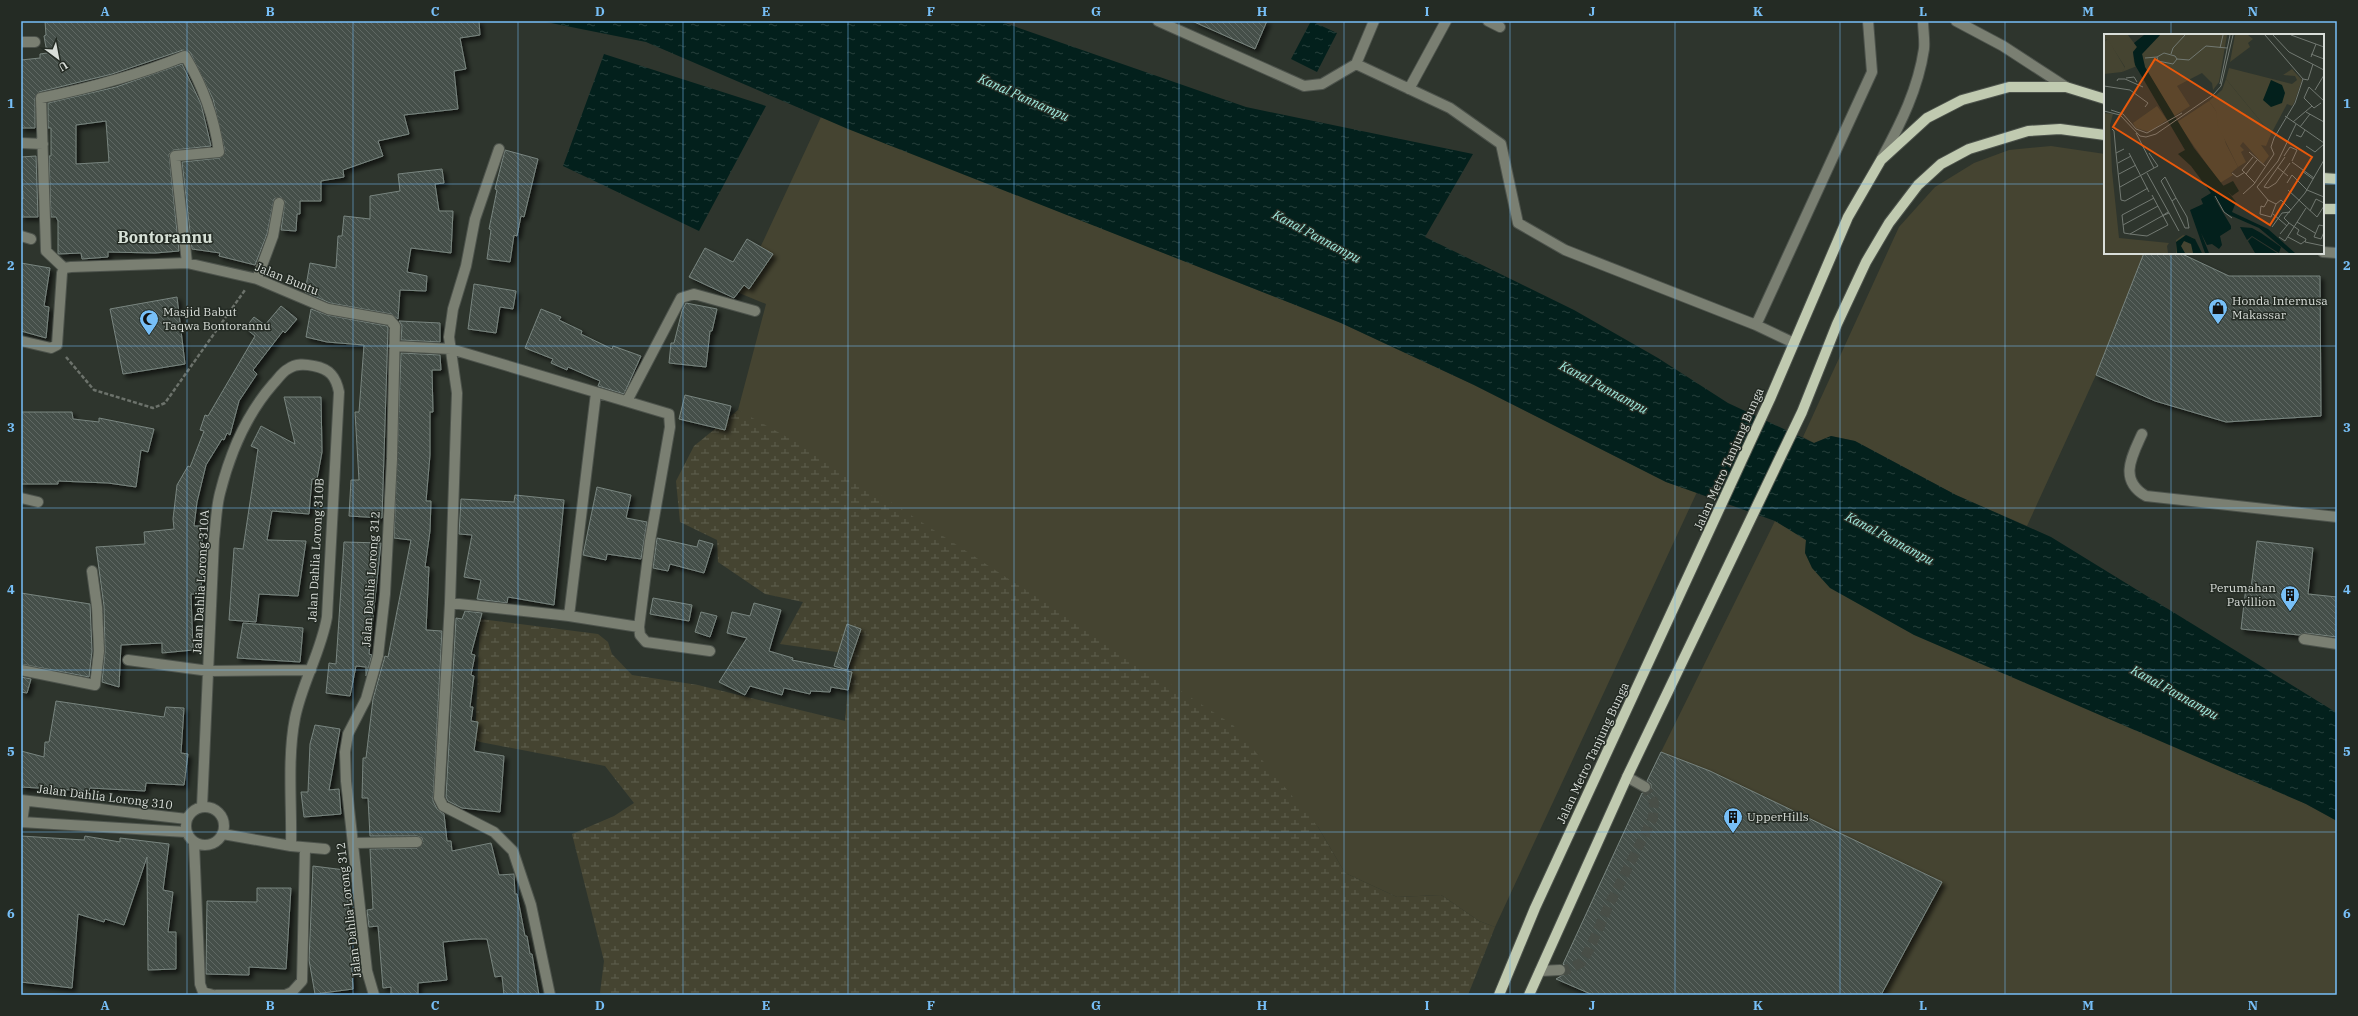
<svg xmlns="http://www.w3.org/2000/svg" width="2358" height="1016" viewBox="0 0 2358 1016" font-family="'IBM Plex Serif',serif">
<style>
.grass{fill:#454431}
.wetland{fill:url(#wetland-marsh)}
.water{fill:url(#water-ripples)}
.building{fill:url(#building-back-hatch);stroke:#79857f;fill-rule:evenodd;filter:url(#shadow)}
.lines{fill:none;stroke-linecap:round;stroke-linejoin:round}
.minor-tunnel{stroke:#484e47;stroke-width:10;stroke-dasharray:10 5;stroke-linecap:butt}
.minor-casing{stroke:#4d534c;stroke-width:12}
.major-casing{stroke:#4d534c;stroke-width:12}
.path{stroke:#6c726b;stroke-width:2.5;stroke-dasharray:4 2;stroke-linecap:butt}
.minor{stroke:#7a7f72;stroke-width:10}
.major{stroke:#c0cab0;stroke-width:10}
.grid{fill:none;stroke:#77bff7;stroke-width:1;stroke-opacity:0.55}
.labels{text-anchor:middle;stroke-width:3;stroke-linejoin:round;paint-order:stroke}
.street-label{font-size:12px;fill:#d9ded9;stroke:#242b24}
.poi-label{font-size:12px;fill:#d9ded9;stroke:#242b24;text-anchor:start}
.water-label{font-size:13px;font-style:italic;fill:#a0eade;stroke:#242b24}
.district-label{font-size:16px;font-weight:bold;fill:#d7e1d7;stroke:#242b24}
.inset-road{fill:none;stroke:#727972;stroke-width:1}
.view{fill:#e8590c;fill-opacity:0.15;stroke:#e8590c;stroke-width:2}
.inset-edge{fill:none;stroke:#d9ded9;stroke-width:2}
.neatline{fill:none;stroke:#77bff7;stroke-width:1.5}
.grid-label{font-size:13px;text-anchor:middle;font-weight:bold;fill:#77bff7}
</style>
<defs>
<pattern id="wetland-marsh" width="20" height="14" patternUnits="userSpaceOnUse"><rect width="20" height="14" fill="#454431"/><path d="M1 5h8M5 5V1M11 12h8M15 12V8" fill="none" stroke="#5f5f4e"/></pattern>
<pattern id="water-ripples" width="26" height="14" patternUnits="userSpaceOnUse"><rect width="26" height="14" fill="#03201c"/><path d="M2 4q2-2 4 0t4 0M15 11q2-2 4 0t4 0" fill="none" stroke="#27403c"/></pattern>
<pattern id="building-back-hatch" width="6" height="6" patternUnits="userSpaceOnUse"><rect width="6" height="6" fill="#444f4a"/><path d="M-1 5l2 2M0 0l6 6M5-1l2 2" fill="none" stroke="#5e6864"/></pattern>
<filter id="shadow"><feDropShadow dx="3.5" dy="3.5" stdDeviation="2" flood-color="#0009"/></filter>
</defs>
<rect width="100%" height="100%" fill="#2e352d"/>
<path class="grass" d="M821,117L1341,323L1474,385L1666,482L1697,492L1495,927L1479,921L1441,895L1397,897L1345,873L1318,827L738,410L766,304L739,293Z
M2051,146L2105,154V253H2144L2096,375L2027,526L1956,495L1855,441L1831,436L1814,443L1803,437L1899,227L1935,187L1974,163L2009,150Z
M1775,521L1806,540L1805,553L2306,804L2337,821V995H1881L1942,882L1710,771L1661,752Z"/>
<path class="wetland" d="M738,410L814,452L1233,725L1318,827L1345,873L1397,897L1441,895L1479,921L1495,927L1468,995H606L600,993L604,961L572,834L614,816L634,803L605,766L475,741L480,619L598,634L608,642L612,654L632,675L698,685L845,721L851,654L780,644L803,602L765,594L718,562L717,540L680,522L676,481L694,446Z"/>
<path class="water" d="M541,21H999L1246,107L1473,154L1425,237L1574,310L1658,358L1728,403L1814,443L1831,436L1855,441L1956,495L2051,537L2337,713V821L2306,804L1914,635L1830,588L1812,568L1805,553L1806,540L1775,521L1666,482L1474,385L1341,323L848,129L646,42Z
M1311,21L1337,33L1317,72L1291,59Z
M604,54L766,106L699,231L563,166Z"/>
<path class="building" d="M45,21H479L480,35L460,38L466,69L454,71L458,109L404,115L409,134L378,141L383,156L343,170L344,177L321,181V201H300V214H297L296,231L281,230L285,201L281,197L274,199L267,234L255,265L219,256L220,253L192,249L182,162L220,158L225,151L213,99L190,52L183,50L112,74L39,92L35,98V128H21V60L40,58V54L47,53L44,36L46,35Z
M1192,21H1267L1255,49Z
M182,64L201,104L211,146L174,150L169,154L179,251L155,253L108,252V257L82,259L81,253L58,254V221L56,217H51L49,156H51V128H48V103L116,87ZM106,121L109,162L76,164V125Z
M505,150L538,159L524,217L521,216L517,236L514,235L510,262L487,259L491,230L489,229L497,190L495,189Z
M36,156L38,217H21V198L23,199L21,157Z
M442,169L444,183L435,184L439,211H453L451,253L411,248L407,272L427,276L426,291L400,290L398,319L391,314L330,303L305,292L310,263L336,268L338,236H342L344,216L370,219V196L400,191L398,174Z
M747,239L773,254L749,289L744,285L734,298L689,277L705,248L733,262Z
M2144,253H2180L2229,276H2320L2321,416L2226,422L2155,401L2096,375Z
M21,263L50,268L44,306L49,307L46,338L21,331Z
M474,284L516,291L513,309L500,307L496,333L468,329Z
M177,297L185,364L123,374L110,309Z
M686,303L717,309L712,331H710L706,367L669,363L671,343H674L682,311Z
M281,306L297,319L285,333L283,331L253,370L257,374L239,401L230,435L227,433L224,440L222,439L206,465L197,502L194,526H201L203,553L201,594H191L193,650L162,653V643L121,645L119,687L102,682L105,652L104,606L96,547L145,544L144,532L174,529L173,519L177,485L188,466L190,467L204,431L200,430L205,415L208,416L255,336L245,328L254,317L265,325Z
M311,309L327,315L387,326L388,328L382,518L349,516L351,480H359L355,412H359L364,345L327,342L306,337Z
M541,309L561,317L559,320L582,331L581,334L612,349L613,346L641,356L624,394L598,386L600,381L568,367L567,370L551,363L553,359L525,348Z
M399,321L440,323V342L401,340L402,326Z
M401,353L440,355L441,370H432L433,412H430V455L426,501H431L430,531L425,567H429L426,630L442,631L433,801L437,809L444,814L447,841H451L452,851L491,843L499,875L514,874L515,894H517L525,936H527L530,954H532L539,995H504L502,976L495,977L487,939H474L443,942L447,980L418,983V995H391V987L383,988L378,926L369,927L367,910L373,909L370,849L417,848L423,842L422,838L417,836H370L368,798H362L363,758H366L373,699L385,656L388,657L411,540L394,538Z
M685,395L731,406L725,430L679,419Z
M284,397H321L322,452L317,479H312L309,514L272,511L267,540L306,541L298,596L259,594L256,622L229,620L234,548L243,549L258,449L251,446L261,426L295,444Z
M21,412H72L73,419L99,422V418L154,429L148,452L141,450L136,487L108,483L58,481V484H21Z
M597,487L631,495L626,518L647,522L641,559L607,554L606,560L583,555Z
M515,495L564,500L554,605L508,597L507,603L477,599L481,580L464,577L472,535L459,534L461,499L514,502Z
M657,538L697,547L699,540L713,544L704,573L670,564L668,571L653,568Z
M2257,541L2313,548L2308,594L2337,597V637L2305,633L2299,635L2241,629L2246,587L2251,588Z
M344,542L381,543L369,654L372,655L366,676V667L356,666L350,696L326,693L329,663L336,664Z
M21,593L90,604L92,651L89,677L21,664Z
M653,598L692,605L689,621L650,614Z
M754,603L781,610L769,651L793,658L792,660L852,672L848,690L831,687L830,692L811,691L810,694L784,688L782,695L750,686L745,695L719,682L747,638L727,633L732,612L750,616Z
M465,611L482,613L471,654L475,655L471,675L474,676L470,707H473L471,721L478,722L474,751L504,756L500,812L462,808L448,801L446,797L456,618L462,619Z
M701,612L717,616L710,637L695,632Z
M243,623L303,628L300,662L237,658Z
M847,624L861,629L847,670L834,666Z
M21,677L31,679L27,693L21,692Z
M56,701L164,717L166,707L184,708L181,753L188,754L184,785L146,783L145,791L90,788L89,791L21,787V751L44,757L45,742H49Z
M315,725L340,729L329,790L339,789L341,814L304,817L301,792H308L310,744Z
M1661,752L1710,771L1942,882L1881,995H1593L1556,979L1566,973V967L1563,964L1642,793H1648L1651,790V784L1647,781Z
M21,836L84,840L85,836L120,842V838L169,844L163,890L173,892L168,932H176V969L148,970L147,857L124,925L105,919L104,922L78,914L72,988L21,982Z
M313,866L345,870L349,911H354L356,928H349L353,989L315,994L309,960Z
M257,888H291L286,969L249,967V975L206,974L207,901L257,902Z"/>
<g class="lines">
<path class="minor-tunnel" d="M1560,970H1566L1581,963L1589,950L1609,905L1653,818L1654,802L1645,787"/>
<g class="minor-casing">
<path id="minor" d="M1158,21L1304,86L1322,84L1356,64L1374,21
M1488,21L1500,27
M1956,21L2003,46L2066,87
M21,42H35
M1356,64L1450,108L1501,144L1518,223L1565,250L1756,325L1794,343
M1409,89L1446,21
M21,143L43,144
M499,149L475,219L466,266L453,309L449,337L457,393L450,603L439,798L443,806L494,832L513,851L531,905L550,995
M1882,158C1901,123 1918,89 1924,49C1925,40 1923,30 1923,21
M21,236L31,239
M2323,252L2337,253
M64,268L46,251L41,98C90,88 138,75 185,56C203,86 214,116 219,152L175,156L187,263
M257,279L273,236L279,203
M1756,325L1872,72L1868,21
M21,341L51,348L57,345L62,273L64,268L71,267L187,263L257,279L328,309L390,320L395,326L392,459L385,594L378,656L366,699L348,734L345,752L346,781L367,971L374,995
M394,346L451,349L669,414L670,427L650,541L639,627
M627,401L681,298L694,294L755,311
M2142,434C2132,456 2118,480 2146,496L2337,517
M21,498L38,502
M450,603L569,616L639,627L640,635L646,642L710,651
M569,616L596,393
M2304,639L2337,644
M128,660L209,671L311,670
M21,670L95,685L99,651L97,607L92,571
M1627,777L1645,787
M21,800L187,819
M186 826a19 19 0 1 1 38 0a19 19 0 1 1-38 0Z
M202,807L214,539C216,524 216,508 220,493C230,453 246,415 273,384C278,379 282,372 288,369C296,363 305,364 314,366C330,369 336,377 339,392L327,617C321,652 302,683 295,718C287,759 292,805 291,846
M21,822L186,832
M22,822L25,801
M223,834L291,846L325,849
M194,843L200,984L203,992L213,995
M354,843L417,842
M1540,971L1560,970
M216,995H285L292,992L302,981L305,848"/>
</g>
<g class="major-casing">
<path id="major" d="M2323,178L2337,179
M2323,209H2337
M1499,995L1535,908L1770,399L1848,217L1881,160L1927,118L1962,100L2009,87H2066L2105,99
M1529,995L1627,777L1802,412L1837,324L1866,262L1889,223L1918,185L1941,164L1969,149L2028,131L2060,129L2105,135"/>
</g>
<path class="path" d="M66,357L94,390L153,408L165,403L245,290"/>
<use href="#minor" class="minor"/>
<use href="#major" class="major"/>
</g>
<path class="grid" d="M187,21V995M353,21V995M518,21V995M683,21V995M848,21V995M1014,21V995M1179,21V995M1344,21V995M1510,21V995M1675,21V995M1840,21V995M2005,21V995M2171,21V35M21,184H2105M2323,184H2337M2171,253V995M21,346H2337M21,508H2337M21,670H2337M21,832H2337"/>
<defs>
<g id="shop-pin" transform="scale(1)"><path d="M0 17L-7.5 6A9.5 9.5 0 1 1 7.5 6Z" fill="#77bff7" stroke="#242b24"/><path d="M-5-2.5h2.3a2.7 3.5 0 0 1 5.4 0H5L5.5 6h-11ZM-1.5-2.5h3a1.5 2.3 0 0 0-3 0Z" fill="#111"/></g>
<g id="mosque-pin" transform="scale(1)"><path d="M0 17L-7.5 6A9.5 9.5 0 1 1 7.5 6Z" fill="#77bff7" stroke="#242b24"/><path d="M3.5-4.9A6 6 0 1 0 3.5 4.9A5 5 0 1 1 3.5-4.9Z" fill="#111"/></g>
<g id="building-pin" transform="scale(1)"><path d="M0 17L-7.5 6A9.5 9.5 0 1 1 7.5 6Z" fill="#77bff7" stroke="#242b24"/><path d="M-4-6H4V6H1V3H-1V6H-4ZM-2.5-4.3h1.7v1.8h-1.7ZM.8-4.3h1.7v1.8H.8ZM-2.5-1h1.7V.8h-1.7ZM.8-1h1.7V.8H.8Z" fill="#111"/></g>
</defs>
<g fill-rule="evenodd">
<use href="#shop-pin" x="2218" y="308"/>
<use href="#mosque-pin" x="149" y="319"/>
<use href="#building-pin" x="2290" y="595"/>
<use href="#building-pin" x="1733" y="817"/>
</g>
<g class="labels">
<g class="street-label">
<text transform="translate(287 279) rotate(22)" y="4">Jalan Buntu</text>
<text transform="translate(1729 459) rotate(-66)" y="4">Jalan Metro Tanjung Bunga</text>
<text transform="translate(316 550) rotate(-87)" y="4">Jalan Dahlia Lorong 310B</text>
<text transform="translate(371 579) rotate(-86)" y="4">Jalan Dahlia Lorong 312</text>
<text transform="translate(201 582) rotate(-87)" y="4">Jalan Dahlia Lorong 310A</text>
<text transform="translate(1593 753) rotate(-65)" y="4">Jalan Metro Tanjung Bunga</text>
<text transform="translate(105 797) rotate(7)" y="4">Jalan Dahlia Lorong 310</text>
<text transform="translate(349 910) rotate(-97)" y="4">Jalan Dahlia Lorong 312</text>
</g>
<g class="poi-label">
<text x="2232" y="305">Honda Internusa<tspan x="2232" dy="14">Makassar</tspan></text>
<text x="163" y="316">Masjid Babut<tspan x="163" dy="14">Taqwa Bontorannu</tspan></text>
<text x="2276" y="592" text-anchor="end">Perumahan<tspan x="2276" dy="14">Pavillion</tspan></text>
<text x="1747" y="821">UpperHills</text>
</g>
<g class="water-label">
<text transform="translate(1024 97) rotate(24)" y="5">Kanal Pannampu</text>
<text transform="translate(1317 236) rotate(28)" y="5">Kanal Pannampu</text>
<text transform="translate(1604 387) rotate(28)" y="5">Kanal Pannampu</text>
<text transform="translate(1890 538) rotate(28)" y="5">Kanal Pannampu</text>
<text transform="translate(2175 692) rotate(29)" y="5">Kanal Pannampu</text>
</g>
<g class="district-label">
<text x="165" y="243">Bontorannu</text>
</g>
</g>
<g transform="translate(2104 34)">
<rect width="220" height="220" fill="#2e352d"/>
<path d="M0,1H24L33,13L29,18L30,28L33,32L18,38L21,33L3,5L0,8ZM56,1H123L115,48L109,56L108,49L98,39L73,52L86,72L69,83L41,33L38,20ZM131,1H144L149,5L144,9L146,13L126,28ZM125,34L188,50L193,46L191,42L179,41L188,35L198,46L190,69L188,72L183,70L167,100L122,45ZM105,67L112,77L122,110L134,133L127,139L129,141L116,149L73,88ZM53,72L63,86L45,98L32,94L29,89Z" fill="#454431"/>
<path d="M4,5L21,34L18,38L0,40V8ZM122,45L167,100L162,112L157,111L165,122L159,130L139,108L136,112L140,116L137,118L142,128L134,133L114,92L112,77L105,67L118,56ZM0,79L9,80L6,91L8,137L15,204L65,209L63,212L64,219H0Z" fill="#454431"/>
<path d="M79,201L90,204L98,219H72V206Z" fill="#454431"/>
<path d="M40,1H56L38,20L41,33L90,114L132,168L128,178L164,195L191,219H185L155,194L121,179L108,160L127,192V195L116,202L118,211L115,215L108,210L103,211L97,199L105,219H101L86,176L99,170L97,165L107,159L87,132L74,120L81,116L31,31L29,18L33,13L30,9ZM167,46L178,51L181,59L178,69L167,73L159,66ZM129,147L135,157L128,162L119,152ZM136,193L148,194L157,199L177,213L175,219L148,202L143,206ZM82,201L91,205L98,219H89L87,210L80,207L77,212L81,219H73L72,208ZM148,203L173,219H151L144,207Z" fill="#03201c"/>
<path class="inset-road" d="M161,1L199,45L204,46L209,30M169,1L185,18L220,36M187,1L220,13M116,14L119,1M67,20L69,14L81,1M207,20L220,25M207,23L212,10M41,24L53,23M73,25L69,30L54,27L53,23L60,19L71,22L73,25L85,26L102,12L123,14M22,44L30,43L33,48M13,47L14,45H21L39,53M116,50L126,1M0,52L26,56L44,69L41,73M211,56L220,41M217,69L210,74L200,64L205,53L220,67M7,76L19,80L32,95L43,99L78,79M0,77L16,81L36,102L42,103L52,100L110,60L117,52L129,1M202,78L220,88M181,82L220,109M189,88L208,72M196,93L206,80M8,95L10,97L12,119M192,101L197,103L201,96M202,112L211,118L220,110M20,115L12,119L17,166L21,167L44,154M145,118L161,132M25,119L45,158M45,119L54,132L50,134M180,122L186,113L193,116L188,127M149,123L138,136L151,149M181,123L160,153L164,154L172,149L186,129M188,128L210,144M14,129L27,122M173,133L184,142M198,137L209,145M43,139L75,197M128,139L133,143L141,138M15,140L32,131M142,140L153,126M61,143L72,164L68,167L57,147ZM183,149L188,141L203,156M16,153L50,134L32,99M184,156L213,183L220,172M203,156L220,163M139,160L150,150L170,120L167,113L170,104L191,69L199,45M111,162L120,178L128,184M50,164L18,181L20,199L26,200L58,182M164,166L160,173L157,172L156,180L167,183L172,170M68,167L81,194H85L83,183L72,164M187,176L177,166L172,170L164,166L153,153L174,127L192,90M206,177L212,165L220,169M64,178L58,182L65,179M169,180L183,192M193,188L211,199M185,189L195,196L193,200L202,205L201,208L220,212M19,191L54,172M220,192L215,191L210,203L217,205L220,198M168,193L178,179L186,178M26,200L43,202L64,191L48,161M176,200L185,189L180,184L201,159L220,126M175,203L181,207L202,174M184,203L197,210L201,207"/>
<path class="view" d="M51,25L208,123L166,191L9,93Z"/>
<rect width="220" height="220" class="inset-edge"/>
</g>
<rect width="2358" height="1016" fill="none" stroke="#242b24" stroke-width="44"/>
<g transform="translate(58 58) rotate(148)" stroke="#242b24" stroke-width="3" paint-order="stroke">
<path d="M0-3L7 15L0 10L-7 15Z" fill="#d9ded9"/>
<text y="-6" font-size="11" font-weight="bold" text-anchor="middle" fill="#d9ded9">U</text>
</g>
<rect x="22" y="22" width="2314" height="972" class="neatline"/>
<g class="grid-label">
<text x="105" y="16">A</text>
<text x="270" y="16">B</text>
<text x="435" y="16">C</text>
<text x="600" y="16">D</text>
<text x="766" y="16">E</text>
<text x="931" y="16">F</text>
<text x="1096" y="16">G</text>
<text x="1262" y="16">H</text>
<text x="1427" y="16">I</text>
<text x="1592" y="16">J</text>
<text x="1758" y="16">K</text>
<text x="1923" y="16">L</text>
<text x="2088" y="16">M</text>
<text x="2253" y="16">N</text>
<text x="11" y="108">1</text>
<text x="2347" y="108">1</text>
<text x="11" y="270">2</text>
<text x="2347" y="270">2</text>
<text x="11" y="432">3</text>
<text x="2347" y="432">3</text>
<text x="11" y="594">4</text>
<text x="2347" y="594">4</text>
<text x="11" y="756">5</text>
<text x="2347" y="756">5</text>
<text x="11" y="918">6</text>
<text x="2347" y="918">6</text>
<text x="105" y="1010">A</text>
<text x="270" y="1010">B</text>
<text x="435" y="1010">C</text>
<text x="600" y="1010">D</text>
<text x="766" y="1010">E</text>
<text x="931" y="1010">F</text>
<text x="1096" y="1010">G</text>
<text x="1262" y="1010">H</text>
<text x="1427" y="1010">I</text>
<text x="1592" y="1010">J</text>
<text x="1758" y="1010">K</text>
<text x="1923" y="1010">L</text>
<text x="2088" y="1010">M</text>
<text x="2253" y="1010">N</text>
</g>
</svg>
